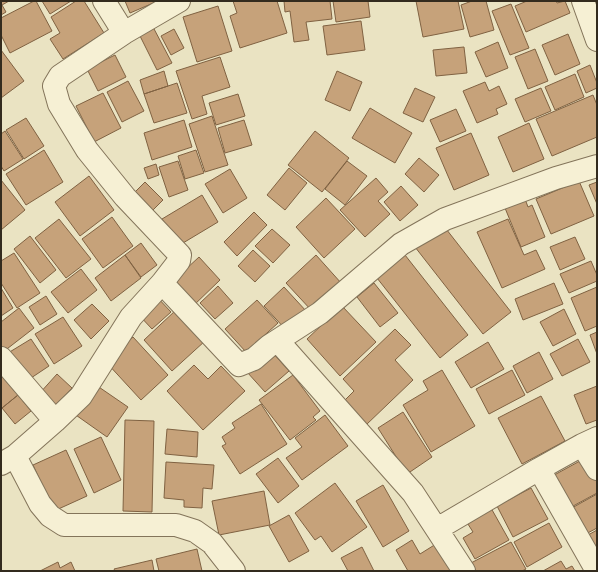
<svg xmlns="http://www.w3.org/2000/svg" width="598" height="572" viewBox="0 0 598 572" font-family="Lora,serif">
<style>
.building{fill:#c6a27a;stroke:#806242}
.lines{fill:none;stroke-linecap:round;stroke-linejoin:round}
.minor-casing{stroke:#83745a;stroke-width:24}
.minor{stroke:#f6f0d4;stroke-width:22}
</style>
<rect width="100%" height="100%" fill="#eae3c2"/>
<path class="building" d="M1,1H9L2,5L6,12L1,15Z
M34,1H36L52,31L10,53L1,35V18Z
M42,1H71L50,14Z
M76,1H84L104,33L63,59L50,39L60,33L51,17Z
M125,1H158L130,13Z
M233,1H277L287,33L240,48L230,16L237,13Z
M284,1H330L332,19L306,22L309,40L294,42L290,11L285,12Z
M333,1H368L370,17L336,22Z
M416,1H458L464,29L423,37Z
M472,1H486L494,30L470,37L461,5Z
M527,1H556L557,3L565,1L570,13L526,32L515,6Z
M511,4L529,48L510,55L492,11Z
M218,6L232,51L197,62L183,17Z
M361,21L365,50L327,55L323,26Z
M153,27L172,63L157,70L139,34Z
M174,29L184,48L171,55L161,36Z
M568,34L580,64L555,75L542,45Z
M498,42L508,68L486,77L475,52Z
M464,47L467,73L436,76L433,50Z
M535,49L548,81L528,89L515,57Z
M1,50L24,81L1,98Z
M115,55L126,77L98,91L87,69Z
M220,57L230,87L202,96L207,114L192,119L176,71Z
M590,65L597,83V88L586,93L577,71Z
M164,71L168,86L144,94L140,80Z
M337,71L362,82L350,111L325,100Z
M575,74L584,97L555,110L545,87Z
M128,81L144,111L122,122L107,92Z
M485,82L489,91L499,86L507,104L496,109L498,114L477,123L463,91Z
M177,83L187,113L154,123L144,94Z
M415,88L435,97L423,122L403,113Z
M541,88L551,111L525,122L515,99Z
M103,93L121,128L94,142L76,106Z
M238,94L245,116L216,125L209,103Z
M593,95L597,105V137L552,156L536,119Z
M370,108L412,133L395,163L352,138Z
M456,109L466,131L440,142L430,120Z
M212,116L228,165L205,172L189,124Z
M26,118L44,146L24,159L6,130Z
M184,120L192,147L152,160L144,133Z
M244,120L252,145L225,153L218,128Z
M529,123L544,159L513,172L498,137Z
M5,131L23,159L4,171L1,166V134Z
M315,131L349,158L322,192L288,165Z
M471,133L489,175L454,190L436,148Z
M44,150L63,182L26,205L6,174Z
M196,150L204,173L185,179L178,156Z
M419,158L439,175L424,192L405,174Z
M178,161L188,190L169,197L159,167Z
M347,161L367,176L345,205L325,189Z
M156,164L159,175L148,179L144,168Z
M289,168L307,183L285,210L267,195Z
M230,169L247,198L223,213L205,184Z
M89,176L114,210L80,236L55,202Z
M376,178L388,192L378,201L390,214L365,237L340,210Z
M1,180L25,210L1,230Z
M579,181L594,216L551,234L536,199Z
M145,182L163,200L149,214L131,196Z
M597,182V204L589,185Z
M401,186L418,205L400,221L384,202Z
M202,195L218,222L178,246L162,219Z
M326,198L355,229L324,258L296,227Z
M525,199L528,207L532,205L545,237L521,247L505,208Z
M254,212L267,225L237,256L224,242Z
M112,217L133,246L103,268L82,239Z
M59,219L91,259L66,278L35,238Z
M508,219L524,255L536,250L545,269L502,288L477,232Z
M443,225L511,312L483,334L415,247Z
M272,229L290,245L273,263L255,246Z
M30,236L56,270L40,283L14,249Z
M575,237L585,259L560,270L550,247Z
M141,243L157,265L141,277L125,255Z
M253,250L270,266L255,282L238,266Z
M14,253L40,293L17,308L1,283V261Z
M125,255L141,278L111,301L95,278Z
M316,255L342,284L312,311L286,283Z
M405,255L468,335L440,358L377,278Z
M199,257L220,280L192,307L171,283Z
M591,261L597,275V281L569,293L560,274Z
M81,269L97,290L68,313L51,292Z
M374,283L398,313L380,327L357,297Z
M554,283L563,304L523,320L515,299Z
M218,286L233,303L215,319L200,303Z
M284,287L307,312L287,331L264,306Z
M597,287V326L585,331L571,298Z
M1,288L13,308L1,316Z
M46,296L57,314L40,325L29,307Z
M156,296L171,312L152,329L137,313Z
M257,300L278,323L246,352L225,329Z
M92,304L109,321L91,339L74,320Z
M342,306L376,342L340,376L307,339Z
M19,308L34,328L3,352L1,349V322Z
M564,309L576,334L553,346L540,322Z
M176,310L205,341L172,371L144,340Z
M63,317L82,346L54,364L35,334Z
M395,329L411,345L395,360L413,380L366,425L344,401L354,391L343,379Z
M597,332V354L590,335Z
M133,337L168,375L141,400L106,362Z
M31,339L49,366L25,382L8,353Z
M578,339L590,362L562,376L550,354Z
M488,342L504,369L471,388L455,362Z
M271,351L289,371L265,392L247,372Z
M539,352L553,379L527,393L513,366Z
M194,365L208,379L221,366L245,391L203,430L167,391Z
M442,370L475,426L431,452L403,405L428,390L423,381Z
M512,370L525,395L489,414L476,389Z
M57,374L72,388L54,408L39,394Z
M1,375L18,395L2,408L1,407Z
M293,375L320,411L313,417L316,420L290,440L259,400Z
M93,383L128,407L107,437L73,413Z
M597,386V420L586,424L574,395Z
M18,395L31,411L15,424L2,408Z
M541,396L565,441L522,464L498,418Z
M261,404L287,444L240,474L222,446L226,444L222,437L235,428L232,423Z
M403,412L432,457L407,474L378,428Z
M325,415L348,446L302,480L286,458L302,447L295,438Z
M125,420L154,421L152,512L123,511Z
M167,429L198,432L197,457L165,454Z
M101,437L121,480L94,493L74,449Z
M66,450L87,496L54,511L33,465Z
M589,456L597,472V493L564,511L547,479Z
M278,458L299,486L278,503L256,474Z
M166,462L214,465L212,489L203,488L202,508L184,507V500L164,498Z
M335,483L367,527L332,552L321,536L315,540L295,513Z
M383,485L409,531L383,547L356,501Z
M531,488L548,519L513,537L497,506Z
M264,491L270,525L219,535L212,501Z
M597,494V528L584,535L570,509Z
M491,508L509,540L475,559L463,538L473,532L466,521Z
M289,515L309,551L289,562L269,526Z
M549,523L562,547L527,567L514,542Z
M597,530V564L581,539Z
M412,540L420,554L436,544L452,571H408L396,550Z
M511,542L526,569L522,571H476L471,563Z
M362,547L374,571H348L341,558Z
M197,549L202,571H159L156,559Z
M152,560L154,571H115L114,569Z
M561,561L566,569L572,566L575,571H543Z
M58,562L60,568L71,562L75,571H40Z"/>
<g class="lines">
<g class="minor-casing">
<path id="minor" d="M104,1L124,33
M583,1L597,40
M162,283L239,365L254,359L269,346L320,313L401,244L445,219L556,178L597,166
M278,341L413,493L464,571
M1,358L55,421
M582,445L597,469
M15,456L40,504L50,516L64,525H176L195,531L212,543L234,571
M1,464L15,456L55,421L81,396L131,317L162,283L179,261L180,255L125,197L87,150L59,104L54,86L60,76L124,33L179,1
M539,469L597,571
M437,529L539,469L582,445L597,438"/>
</g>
<use href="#minor" class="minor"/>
</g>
<rect width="598" height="572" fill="none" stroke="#332b1e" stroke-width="4"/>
</svg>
